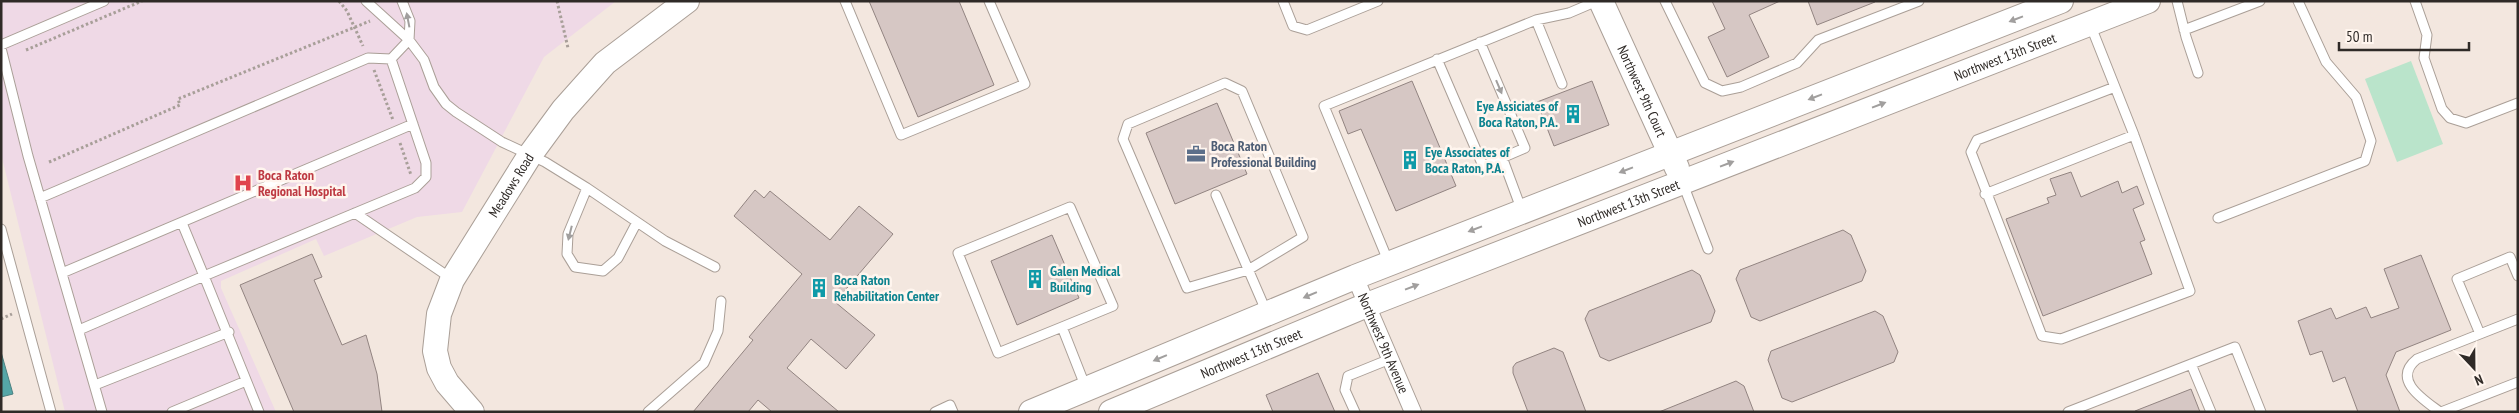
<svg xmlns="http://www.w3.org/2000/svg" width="2519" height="413" viewBox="0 0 2519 413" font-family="'PT Sans Narrow',sans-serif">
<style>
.medical{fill:#efd9e6}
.green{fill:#bae4cb}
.water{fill:#55a6a7;stroke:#4a8181}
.building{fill:#d6c7c4;stroke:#928481}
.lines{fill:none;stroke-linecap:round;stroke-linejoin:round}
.lane-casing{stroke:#aa9f97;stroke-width:11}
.street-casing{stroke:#aa9f97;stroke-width:18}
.secondary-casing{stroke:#aa9f97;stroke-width:26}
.path{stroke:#a89f99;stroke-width:3;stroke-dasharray:2.5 2.5;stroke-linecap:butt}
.lane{stroke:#fff;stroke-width:9}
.street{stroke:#fff;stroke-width:16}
.secondary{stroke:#fff;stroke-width:24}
.oneway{fill:#a19f9e}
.labels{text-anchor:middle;stroke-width:5;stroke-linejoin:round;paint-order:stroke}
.street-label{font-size:14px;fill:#2f2a27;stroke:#fff5ee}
.culture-label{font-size:14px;font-weight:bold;fill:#0d838f;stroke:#fff5ee;text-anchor:start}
.service-label{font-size:14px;font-weight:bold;fill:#4e5e75;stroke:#fff5ee;text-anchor:start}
.health-label{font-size:14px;font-weight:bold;fill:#be3a42;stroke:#fff5ee;text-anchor:start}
</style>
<rect width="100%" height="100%" fill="#f3e7df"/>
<path class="medical" d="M1,1H616L544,57L462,212L417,217L324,256L316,239L221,281V288L276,412H65L1,154Z"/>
<path class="green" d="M2411,61L2443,144L2397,162L2365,79Z"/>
<path class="water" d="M1,352L13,394L1,397Z"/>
<path class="building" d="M869,1H959L994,85L918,117Z
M1712,1H1780L1749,15L1769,57L1727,77L1708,37L1725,29Z
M1808,1H1875V2L1817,25Z
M1412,81L1456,186L1396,211L1361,129L1348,134L1339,111Z
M1592,81L1609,125L1554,146L1537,102Z
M1217,103L1247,174L1175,204L1146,133Z
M2071,172L2081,197L2118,181L2122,193L2137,186L2144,204L2133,209L2145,240L2140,242L2152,274L2043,316L2006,219L2049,203L2047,198L2056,195L2050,179Z
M755,190L764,198L770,191L830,240L859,206L893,234L835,302L875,335L846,369L811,339L787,368L839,412H772L758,400L748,412H693L753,340L749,337L802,274L734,216Z
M1843,230L1851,235L1866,271L1862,281L1760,321L1751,317L1736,279L1740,270Z
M1052,235L1079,298L1017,325L991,261Z
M312,254L322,277L314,280L342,345L366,335L377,374L382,412H294L240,285Z
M2421,255L2451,330L2396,352L2386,375L2400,412H2358L2345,377L2333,382L2322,351L2310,355L2298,321L2331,308L2336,319L2366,307L2371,318L2399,308L2384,269Z
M1692,270L1700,275L1715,311L1711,322L1609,361L1600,357L1585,319L1589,311Z
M1875,311L1883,316L1898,352L1894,362L1792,402L1782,398L1768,360L1771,351Z
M1554,348L1563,352L1586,412H1528L1513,373V367L1516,363Z
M1318,373L1335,412H1273L1266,395Z
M1736,381L1744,386L1754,412H1659Z
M2191,389L2200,412H2135V411Z"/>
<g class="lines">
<g class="lane-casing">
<path id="lane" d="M366,1L409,40
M402,1L410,21L409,40
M845,1L901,135L1025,84L989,1
M1283,1L1293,26L1307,30L1378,1
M1665,1L1705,83L1722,91L1741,87L1797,63L1818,40L1919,1
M2177,1L2186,37L2198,73
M2415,1L2427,35L2424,58L2442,109L2450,118L2466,123L2518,103
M1536,20L1562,84
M2090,24L2134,135L2190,291L2061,339L2042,336L1971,152L1977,140L2115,87
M2184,30L2260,1
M1,45L104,1
M1,48L28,156L102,412
M1437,59L1483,166L1525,148L1480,42
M1225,83L1242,91L1303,237L1248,270L1187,288L1123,139L1128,124Z
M1502,157L1522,211
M1683,184L1708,249
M587,188L568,234L567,254L575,267L603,271L618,258L637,222
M1985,194L2134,135
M1216,195L1267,313
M40,198L368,58L391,59
M355,213L452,279
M2218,218L2365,161L2371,141L2356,97L2326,62L2298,1
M182,223L204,276L415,188L426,177V163L391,59L409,40L424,60L434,87L446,104L456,112L502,142L545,162L587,188L665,241L715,267
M1,229L51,412
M1389,263L1324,106L1536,20L1569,13L1597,1
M62,273L413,124
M1062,327L1113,306L1070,207L958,253L998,353L1062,327L1086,388
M79,330L204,276L259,412
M2480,334L2518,319
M2191,364L2211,412
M95,385L229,332
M172,412L246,381
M648,412L704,363L718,331L721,301
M935,412L950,405L953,412
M1355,412L1345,390L1348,376L1390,359
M2068,412L2235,347L2261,412
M2440,412C2424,400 2391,380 2417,359L2480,334L2457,279L2510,257L2518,276
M2441,412L2518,382"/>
</g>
<g class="street-casing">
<g id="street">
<path id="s1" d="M1355,277L1413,412"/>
</g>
</g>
<g class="secondary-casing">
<g id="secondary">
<path id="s2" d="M1601,1L1677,168"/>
<path id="s3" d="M472,412L447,383L439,368L435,351L439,314L452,280L530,155L563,110L605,63L687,1"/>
<path d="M1031,412L1355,277L2061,1"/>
<path id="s4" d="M1111,412L1367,305L2148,1"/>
</g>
</g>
<path class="path" d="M339,1L347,11L363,46
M557,1L568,48
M26,50L142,1
M374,70L393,120
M400,143L411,175
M49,162L180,105L178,99L370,21
M1,319L12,314"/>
<use href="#lane" class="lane"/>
<use href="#street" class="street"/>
<use href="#secondary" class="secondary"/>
</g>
<defs><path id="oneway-solid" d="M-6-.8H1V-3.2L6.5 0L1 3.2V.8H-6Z" transform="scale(1.25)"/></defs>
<g class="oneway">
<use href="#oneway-solid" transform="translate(2016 19) rotate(159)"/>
<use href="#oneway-solid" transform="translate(408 20) rotate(-101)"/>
<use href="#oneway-solid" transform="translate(1499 87) rotate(67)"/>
<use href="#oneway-solid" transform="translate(1815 97) rotate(159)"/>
<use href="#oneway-solid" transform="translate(1879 105) rotate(-21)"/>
<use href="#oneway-solid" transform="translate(1727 164) rotate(-21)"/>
<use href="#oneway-solid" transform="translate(1626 170) rotate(159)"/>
<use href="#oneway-solid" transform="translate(1475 229) rotate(159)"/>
<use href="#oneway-solid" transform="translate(570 233) rotate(104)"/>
<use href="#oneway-solid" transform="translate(1412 287) rotate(-21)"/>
<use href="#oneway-solid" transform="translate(1310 295) rotate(157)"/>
<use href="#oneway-solid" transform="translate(1160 358) rotate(157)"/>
</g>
<defs>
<g id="building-bare" transform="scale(1.5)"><path d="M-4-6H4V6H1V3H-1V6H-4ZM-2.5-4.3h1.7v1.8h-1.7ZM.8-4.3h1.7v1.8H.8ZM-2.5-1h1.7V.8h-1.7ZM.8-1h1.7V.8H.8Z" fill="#0f9aa8" stroke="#fff5ee" stroke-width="2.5" paint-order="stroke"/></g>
<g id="office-bare" transform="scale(1.5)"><path d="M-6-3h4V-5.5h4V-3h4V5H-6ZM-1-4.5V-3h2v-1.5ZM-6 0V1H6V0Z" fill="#5c6f8a" stroke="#fff5ee" stroke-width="2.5" paint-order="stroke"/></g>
<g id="hospital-bare" transform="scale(1.5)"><path d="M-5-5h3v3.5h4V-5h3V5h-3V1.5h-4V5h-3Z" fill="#e0444e" stroke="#fff5ee" stroke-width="2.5" paint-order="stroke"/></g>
</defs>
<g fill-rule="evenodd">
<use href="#building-bare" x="1573" y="114"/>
<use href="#office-bare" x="1196" y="154"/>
<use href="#building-bare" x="1410" y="160"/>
<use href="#hospital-bare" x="243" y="183"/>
<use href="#building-bare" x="1035" y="279"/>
<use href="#building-bare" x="819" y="288"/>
</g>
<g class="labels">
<g class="street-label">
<text dy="5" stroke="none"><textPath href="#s4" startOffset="962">Northwest 13th Street</textPath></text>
<text dy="5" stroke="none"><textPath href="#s2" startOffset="99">Northwest 9th Court</textPath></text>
<text dy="5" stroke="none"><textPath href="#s3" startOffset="258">Meadows Road</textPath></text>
<text dy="5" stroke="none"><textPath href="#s4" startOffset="558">Northwest 13th Street</textPath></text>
<text dy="5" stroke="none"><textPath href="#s1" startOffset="72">Northwest 9th Avenue</textPath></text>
<text dy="5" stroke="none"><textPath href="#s4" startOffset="152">Northwest 13th Street</textPath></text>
</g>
<g class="culture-label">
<text x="1558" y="111" text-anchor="end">Eye Assiciates of<tspan x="1558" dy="16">Boca Raton, P.A.</tspan></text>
<text x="1425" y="157">Eye Associates of<tspan x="1425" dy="16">Boca Raton, P.A.</tspan></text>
<text x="1050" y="276">Galen Medical<tspan x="1050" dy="16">Building</tspan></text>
<text x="834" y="285">Boca Raton<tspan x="834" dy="16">Rehabilitation Center</tspan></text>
</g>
<g class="service-label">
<text x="1211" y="151">Boca Raton<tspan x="1211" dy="16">Professional Building</tspan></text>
</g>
<g class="health-label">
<text x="258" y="180">Boca Raton<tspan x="258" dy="16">Regional Hospital</tspan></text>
</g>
</g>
<rect width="2519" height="413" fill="none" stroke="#2f2a27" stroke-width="5"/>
<g transform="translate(2474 368) rotate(158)" stroke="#fff5ee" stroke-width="4" paint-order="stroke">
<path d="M0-4L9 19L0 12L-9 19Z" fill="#2f2a27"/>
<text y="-8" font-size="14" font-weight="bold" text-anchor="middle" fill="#2f2a27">N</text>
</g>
<path d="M2339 42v8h130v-8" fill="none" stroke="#2f2a27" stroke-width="2.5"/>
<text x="2346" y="42" font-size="15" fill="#2f2a27" stroke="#fff5ee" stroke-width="4" paint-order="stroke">50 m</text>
</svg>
